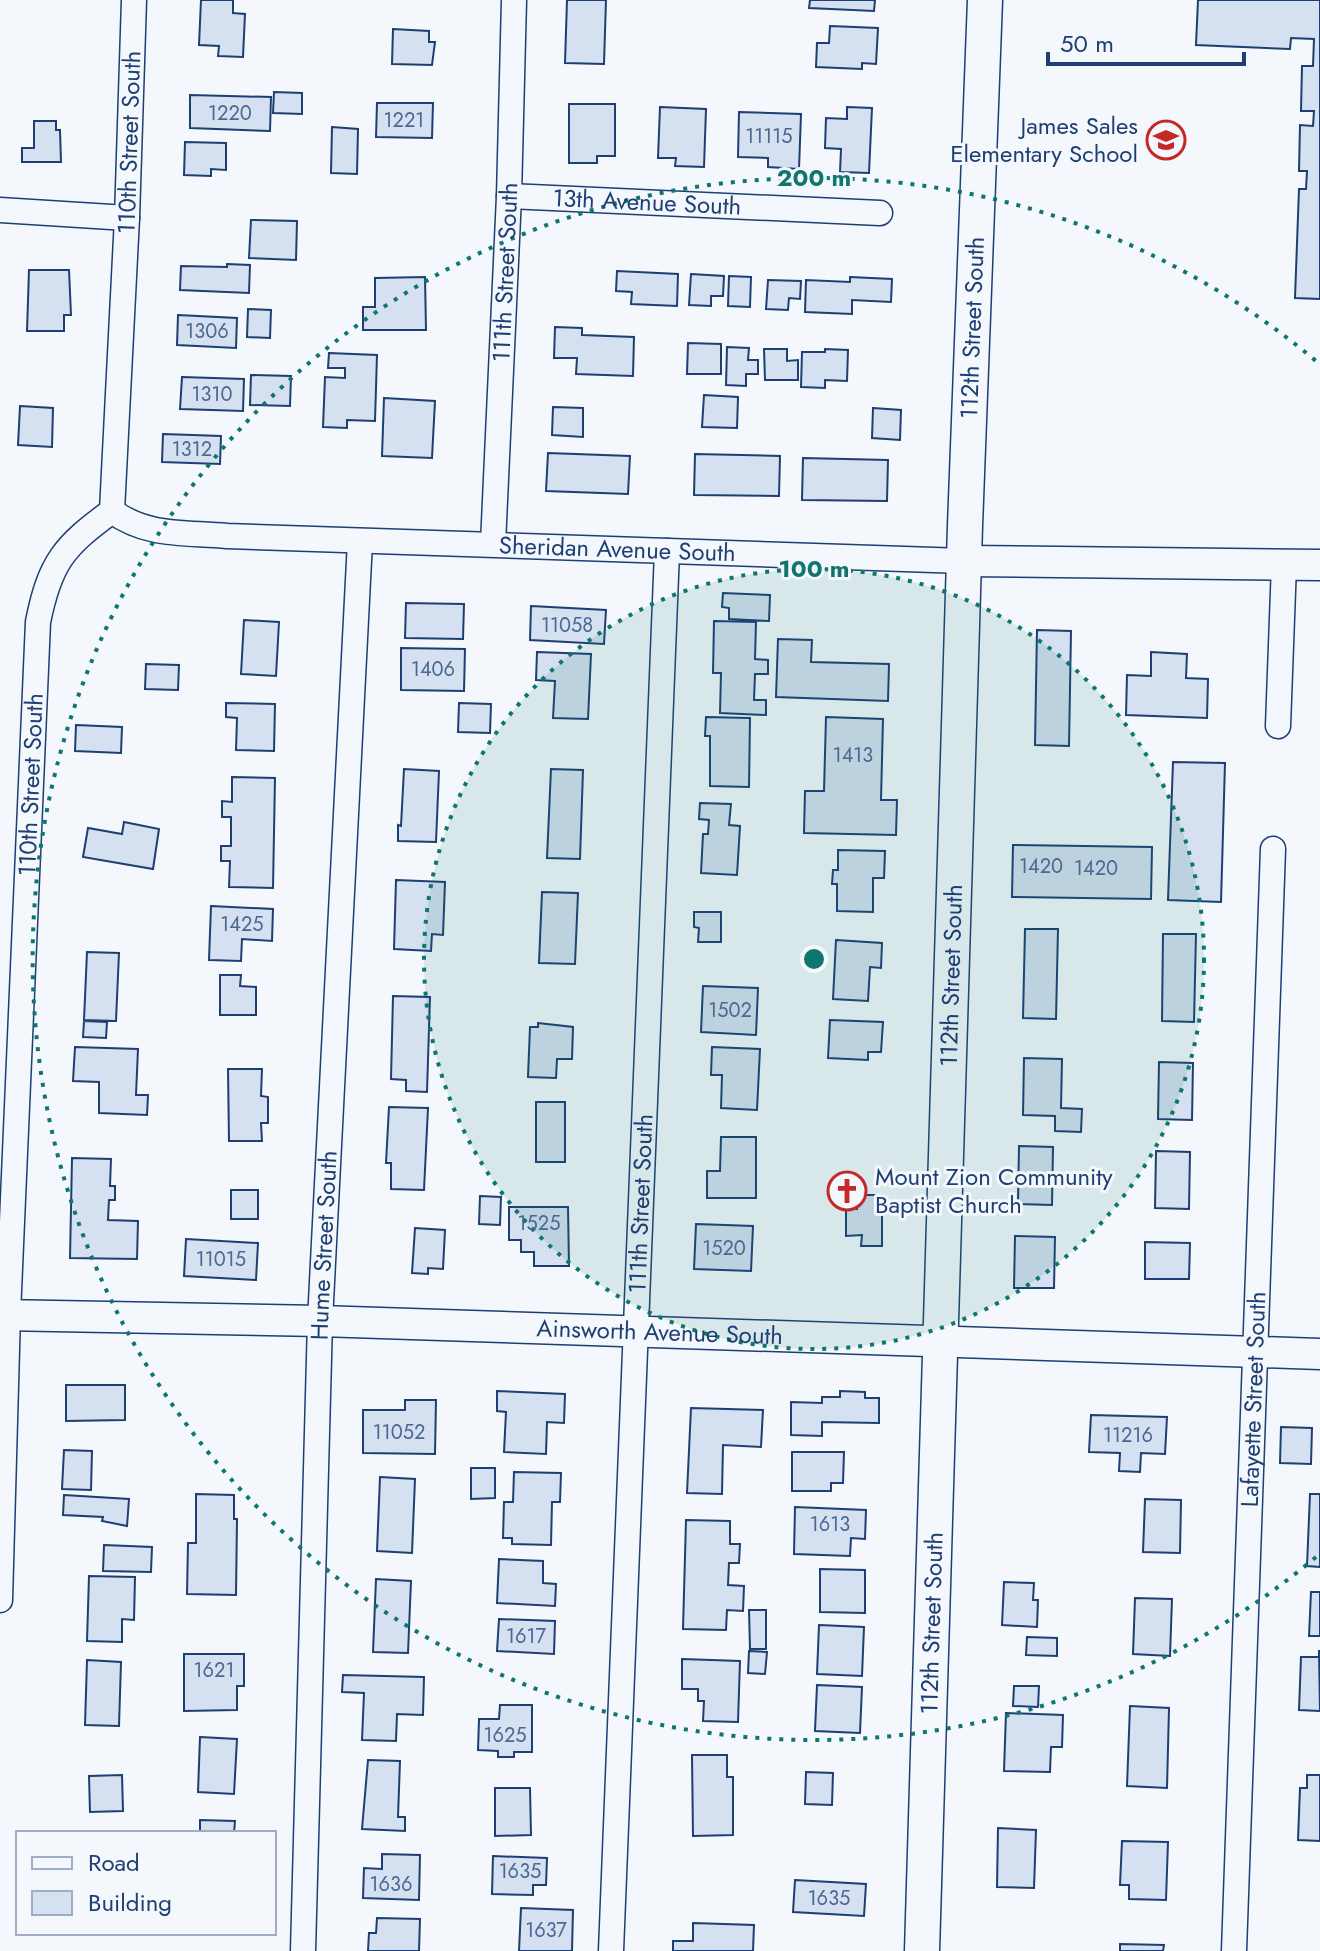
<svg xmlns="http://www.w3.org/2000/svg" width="1320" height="1951" viewBox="0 0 1320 1951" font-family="Jost,sans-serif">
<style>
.building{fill:#d5e0f0;stroke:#1d3f73;stroke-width:2}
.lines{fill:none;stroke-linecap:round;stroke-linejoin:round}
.minor-casing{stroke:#1d3f73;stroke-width:27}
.tertiary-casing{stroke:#1d3f73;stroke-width:33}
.secondary-casing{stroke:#1d3f73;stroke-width:37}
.minor{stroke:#f4f7fb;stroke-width:24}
.tertiary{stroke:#f4f7fb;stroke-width:30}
.secondary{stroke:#f4f7fb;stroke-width:34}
.ring{fill:none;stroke:#0f766e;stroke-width:4;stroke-dasharray:4 8}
.labels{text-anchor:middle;stroke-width:6;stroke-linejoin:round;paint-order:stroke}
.number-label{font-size:20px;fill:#4b6792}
.poi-label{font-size:24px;fill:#1d3f73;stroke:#f4f7fb;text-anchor:end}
.street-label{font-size:24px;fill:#1d3f73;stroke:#f4f7fb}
.centre{fill:#0f766e;stroke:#f4f7fb;stroke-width:4}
.ring-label{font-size:24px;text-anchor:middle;font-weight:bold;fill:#0f766e;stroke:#f4f7fb;stroke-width:6;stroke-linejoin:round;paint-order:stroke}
</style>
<rect width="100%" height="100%" fill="#f4f7fb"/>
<path class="building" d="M201,0H233V13L245,14L243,57L218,56L219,46L199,45Z
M567,0H606L604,64L565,63Z
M810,0H875L874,11L809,8Z
M1198,0H1320V299L1295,298L1299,189H1306L1307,171H1299L1300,125L1313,126L1314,111H1301L1302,66H1313L1314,39L1291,38L1290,49L1196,45Z
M830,26L878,28L876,64L862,63V69L816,67L817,43H829Z
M393,29L429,31V42H435L432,65L392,64Z
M274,92L302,93V114L273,113Z
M190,95L271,97L270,131L190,128Z
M377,103H433L432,138L376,137Z
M569,104H615V156H597V163H569Z
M660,107L706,109L704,167L675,166L676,158H658Z
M847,107L872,108L869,173L840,172L841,149L825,148L826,118L847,119Z
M739,112L801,114L799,169L768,167V158L738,157Z
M34,121H56V130H60L61,162H22V148H34Z
M332,127L358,129L357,174L331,173Z
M185,142L226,143V170L211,169V176L184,175Z
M251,220L297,221L296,260L249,258Z
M227,264L250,265L249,293L180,290L181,266L227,267Z
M29,270H69L71,315H64V331H27Z
M617,271L678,274L677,306L631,304L632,292L616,291Z
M691,274L724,276L723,296H711V306L689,305Z
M729,276L751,277L750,307L728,306Z
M425,277L426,330H363V307H375V278Z
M850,277L892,279L891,302L852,300V314L805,312L806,280L850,282Z
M768,280L801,281L800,299L789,298L788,310L766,309Z
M248,309L271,310L270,338L247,337Z
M178,315L237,318L236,348L177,345Z
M555,327L582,328V335L634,337L633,376L576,374L577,358H554Z
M688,343L721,344V374H687Z
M727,347L749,348L748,360H758V374H746V386L726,385Z
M764,349H787V361L798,360V380H765Z
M825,349L848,350L847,381L825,380V388L801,387L802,352H825Z
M329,353L377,355L375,421L347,420V428L323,427L325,377L345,378V368H328Z
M251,375L291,376L290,406L250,405Z
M182,377L244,379L243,411L180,409Z
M704,395L738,397L737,428L702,427Z
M384,398L435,401L432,458L382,456Z
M20,406L53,408L52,447L18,445Z
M553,407L583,408V437L552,435Z
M873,408L901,410L900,440L872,438Z
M163,434L221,436L220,464L162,462Z
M548,453L630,456L628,494L546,491Z
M695,454L780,456L779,496L694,495Z
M803,458L888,460L887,501L802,500Z
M723,593L770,595L769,621L729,619V608L722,607Z
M406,603L464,604L463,639L405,638Z
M531,606L606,610L604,644L530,640Z
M244,620L279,622L276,676L241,674Z
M714,621L756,622L755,659L768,660V674H755L754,700H766V715L720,713L721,673H713Z
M1037,630L1071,631L1069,746L1035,745Z
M778,639L812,640L811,662L889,664L888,701L776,697Z
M401,648L465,649L464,691L401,690Z
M537,652L591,654L588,719L553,718L555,681L536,680Z
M1151,652L1187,654L1186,678L1208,679L1207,718L1126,715L1127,675L1151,676Z
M146,664L179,665L178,690L145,689Z
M226,703L275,704L274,751L236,750L237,718L226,717Z
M459,703L491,704L490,733L458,732Z
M706,717L750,718L749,787L710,786V736H705Z
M826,717L883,719L881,800H897L896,835L804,833L805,791H824Z
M76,725L122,727L121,753L75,751Z
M1173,762L1225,763L1221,902L1168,900Z
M404,769L439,771L436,842L398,841V825L401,826Z
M551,769L583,770L580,859L547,858Z
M232,777L275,778L273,888L229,887L230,861H221V846H231V817H222V801L232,802Z
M700,803L731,804L729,825L740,826L737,875L701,873L703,834H708L709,820L699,819Z
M124,822L159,829L153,869L83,857L88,828L122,834Z
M1013,845L1152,847L1151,899L1012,897Z
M838,850L885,851L884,878H873V912L837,911V884H832L833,870H838Z
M396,880L445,882L443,935L432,934L431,951L394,949Z
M542,892L578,893L575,964L539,963Z
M211,906L273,909L272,941L242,939L241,961L209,960Z
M694,912H721V942H698L699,928L694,927Z
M1025,929H1058L1056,1019L1023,1018Z
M1163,934H1196L1194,1022L1162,1021Z
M836,940L882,943L881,968L870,967L868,1001L833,999Z
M87,952L119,953L116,1021L84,1020Z
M220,975H241L240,986L256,987V1015H220Z
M703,986L758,988L756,1035L701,1032Z
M393,996L430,997L427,1092L406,1091V1080L391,1079Z
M830,1020L883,1022L881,1052H868V1060L828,1058Z
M84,1021L107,1022L106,1038L83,1037Z
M538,1023L573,1027L572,1059H557L556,1078L528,1077L530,1027H538Z
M75,1047L138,1049L136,1095H148L147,1115L99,1113V1082L73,1081Z
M712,1047L760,1049L757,1110L721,1108L722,1075H711Z
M1024,1058L1062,1059L1061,1108L1082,1109L1081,1132L1055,1131V1116L1023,1115Z
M1159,1062L1193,1063L1192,1120L1158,1119Z
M228,1069H262L261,1096L268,1097V1123H261L262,1141H229Z
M536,1102H565V1162H536Z
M389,1107L428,1108L424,1190L391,1189V1163H386Z
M721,1137H756V1198H707V1171H720Z
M1019,1146L1053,1147L1052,1205L1018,1204Z
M1156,1151L1190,1152L1189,1209L1155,1208Z
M72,1158L111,1159L110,1186H115V1200H109L108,1220L138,1221L137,1259L70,1258Z
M231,1190H258V1219H231Z
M857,1195H882V1246H861L862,1235L846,1236V1208L857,1209Z
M480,1196L501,1197L500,1225L479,1224Z
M509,1207H568L569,1266H534V1252H521V1240H509Z
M696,1224L753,1226L751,1271L694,1269Z
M415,1228L445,1230L443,1269L428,1268V1274L412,1273Z
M1015,1236L1055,1237L1054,1288H1014Z
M186,1239L258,1243L256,1280L184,1276Z
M1145,1242L1190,1243L1189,1279H1145Z
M66,1385H125V1420L66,1421Z
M497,1391L565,1394L564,1423L547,1422L546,1454L504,1452L506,1412L497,1411Z
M840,1391L865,1392V1398H879V1423L822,1422V1436L791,1435V1402L822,1403V1397H840Z
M405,1400H436L435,1454L363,1453V1410H405Z
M691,1408L763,1410L761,1447L723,1445L722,1494L687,1493Z
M1091,1415L1167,1417L1165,1454L1141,1453L1140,1472L1119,1471L1120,1453L1089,1452Z
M1281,1427L1312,1428L1311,1464L1280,1463Z
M64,1450L92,1451L91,1490L62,1489Z
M792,1452H844L843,1483H831V1491H792Z
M471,1468H495V1498L471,1499Z
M514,1472L561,1473L560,1502H552L551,1545L512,1544V1538H503L504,1502H513Z
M380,1477L415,1479L412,1553L377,1551Z
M196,1494L234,1495V1519H237L236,1595L187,1594L188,1543H196Z
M1310,1494H1320V1567L1307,1566Z
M64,1495L129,1499L127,1526L102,1521L103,1517L63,1515Z
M1145,1499L1181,1500L1180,1553L1143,1552Z
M795,1507L866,1510L865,1539L851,1538L850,1556L794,1554Z
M686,1520L730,1521V1544H740L739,1563H729L728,1585L744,1586L743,1611L727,1610L726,1630L683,1629Z
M104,1545L152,1547L151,1572L103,1571Z
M499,1559L543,1561V1583L556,1584L555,1606L497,1603Z
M820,1569L865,1570V1613L820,1612Z
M89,1576L135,1577L134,1620L122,1619V1642L87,1641Z
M376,1579L411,1581L408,1653L373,1652Z
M1004,1582L1034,1583L1033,1600H1038L1037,1627L1002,1625Z
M1311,1592H1320V1636H1309Z
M1135,1598L1172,1599L1170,1656L1133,1654Z
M749,1610H766V1649H750Z
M499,1619L555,1621L554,1654L497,1651Z
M819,1625L864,1627L862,1676L817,1674Z
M1027,1637L1057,1638V1656L1026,1655Z
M1319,1650L1320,1711L1299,1710L1301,1657H1319Z
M749,1651L767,1652L765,1674L748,1673Z
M184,1654H244V1686H237V1710L184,1711Z
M682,1659L740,1661L738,1722L703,1721L704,1701H698V1689H682Z
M87,1660L121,1662L119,1726L85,1725Z
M343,1675L424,1677L423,1715L397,1714L396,1741L362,1740L364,1693L342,1692Z
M817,1685L862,1687L860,1733L815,1731Z
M1014,1686H1039L1038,1707L1013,1706Z
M500,1705H532V1752H514V1757H498V1751L478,1750L479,1719H499Z
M1130,1706L1169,1708L1167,1788L1127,1786Z
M1006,1713L1063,1715L1062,1747H1051L1050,1772L1004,1771Z
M200,1737L237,1739L234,1794L198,1792Z
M692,1755H727V1777H733V1835L693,1836Z
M368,1760L400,1761L398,1817H405V1831L362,1829Z
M806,1772L833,1773L832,1805L805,1804Z
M122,1775L123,1811L90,1812L89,1776Z
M1307,1775H1320V1841L1298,1840L1300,1788H1307Z
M495,1788H530L531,1835L495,1836Z
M200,1820L235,1821L234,1833H200Z
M998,1828L1036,1830L1034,1888L997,1887Z
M1122,1841L1168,1842L1166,1900L1129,1899V1885H1120Z
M382,1854L420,1855L419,1900L363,1898L364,1868L382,1869Z
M493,1856L547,1858L546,1885H533V1895L492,1894Z
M795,1880L866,1884L864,1916L793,1912Z
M521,1908L573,1910L572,1951H519Z
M377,1918L420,1919L419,1951H368L369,1933H376Z
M693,1923L754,1925L753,1951H673V1941H693Z
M1120,1944L1164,1945L1163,1951H1120Z"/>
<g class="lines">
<g class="minor-casing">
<g id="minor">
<path id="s1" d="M509,196L880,213"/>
<path d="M0,210L127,218"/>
<path id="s2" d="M112,511C147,537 185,532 227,536L964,561"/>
<path id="s3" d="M493,544L509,196L514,0"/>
<path d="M1278,726L1284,564"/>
<path id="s4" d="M0,1600L8,1314L38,622C50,562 64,546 112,511L127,218L134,0"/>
<path id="s5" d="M303,1951L320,1321L360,541"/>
<path id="s6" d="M611,1951L667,551"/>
<path id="s7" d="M1234,1951L1273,849"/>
</g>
</g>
<g class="tertiary-casing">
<g id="tertiary">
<path d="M964,561L1320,565"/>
<path id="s8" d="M0,1315L320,1321L1320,1354"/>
</g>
</g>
<g class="secondary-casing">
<g id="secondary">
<path id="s9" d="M922,1951L965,526L985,0"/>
</g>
</g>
<use href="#minor" class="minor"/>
<use href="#tertiary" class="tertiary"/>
<use href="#secondary" class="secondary"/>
</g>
<circle cx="814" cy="959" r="390" fill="#0f766e" fill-opacity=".12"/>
<g class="ring">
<circle cx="814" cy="959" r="390"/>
<path d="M1316 1557A781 781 0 1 1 1316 361"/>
</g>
<defs>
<g id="school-ring" transform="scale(2)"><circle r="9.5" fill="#f4f7fb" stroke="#c62828" stroke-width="1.5"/><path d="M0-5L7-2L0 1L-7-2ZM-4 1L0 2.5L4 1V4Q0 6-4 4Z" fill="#c62828"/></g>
<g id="church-ring" transform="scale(2)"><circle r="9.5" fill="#f4f7fb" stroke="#c62828" stroke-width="1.5"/><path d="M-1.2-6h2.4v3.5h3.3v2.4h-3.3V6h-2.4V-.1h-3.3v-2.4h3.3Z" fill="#c62828"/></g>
</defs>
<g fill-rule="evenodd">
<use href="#school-ring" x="1166" y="140"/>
<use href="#church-ring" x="847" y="1191"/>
</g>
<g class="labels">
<g class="number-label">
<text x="230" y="120">1220</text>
<text x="404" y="127">1221</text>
<text x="769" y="143">11115</text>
<text x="207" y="338">1306</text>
<text x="212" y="401">1310</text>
<text x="192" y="456">1312</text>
<text x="567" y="632">11058</text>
<text x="433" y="676">1406</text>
<text x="853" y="762">1413</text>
<text x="1041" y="873">1420</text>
<text x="1096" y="875">1420</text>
<text x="242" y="931">1425</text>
<text x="730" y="1017">1502</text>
<text x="539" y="1230">1525</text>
<text x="724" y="1255">1520</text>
<text x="221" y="1266">11015</text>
<text x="399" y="1439">11052</text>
<text x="1128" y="1442">11216</text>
<text x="830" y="1531">1613</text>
<text x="526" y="1643">1617</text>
<text x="214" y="1677">1621</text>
<text x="505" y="1742">1625</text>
<text x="520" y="1878">1635</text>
<text x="391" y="1891">1636</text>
<text x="829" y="1905">1635</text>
<text x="546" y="1937">1637</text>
</g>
<g class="poi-label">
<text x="1138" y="134">James Sales<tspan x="1138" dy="28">Elementary School</tspan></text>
<text x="875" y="1185" text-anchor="start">Mount Zion Community<tspan x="875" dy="28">Baptist Church</tspan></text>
</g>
<g class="street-label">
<text dy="8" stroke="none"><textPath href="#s4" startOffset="1486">110th Street South</textPath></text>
<text dy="8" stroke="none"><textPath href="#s1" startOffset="138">13th Avenue South</textPath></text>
<text dy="8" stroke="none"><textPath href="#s3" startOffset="272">111th Street South</textPath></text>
<text dy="8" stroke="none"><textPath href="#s9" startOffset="1624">112th Street South</textPath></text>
<text dy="8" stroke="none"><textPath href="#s2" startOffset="510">Sheridan Avenue South</textPath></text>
<text dy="8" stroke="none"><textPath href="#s4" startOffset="816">110th Street South</textPath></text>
<text dy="8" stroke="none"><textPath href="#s9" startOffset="976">112th Street South</textPath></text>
<text dy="8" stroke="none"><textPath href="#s6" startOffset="748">111th Street South</textPath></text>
<text dy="8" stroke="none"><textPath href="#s5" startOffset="706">Hume Street South</textPath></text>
<text dy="8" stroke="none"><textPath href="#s8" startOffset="660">Ainsworth Avenue South</textPath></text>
<text dy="8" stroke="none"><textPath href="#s7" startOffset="552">Lafayette Street South</textPath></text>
<text dy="8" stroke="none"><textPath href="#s9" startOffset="328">112th Street South</textPath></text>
</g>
</g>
<circle cx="814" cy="959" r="12" class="centre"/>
<g class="ring-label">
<text x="814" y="186">200 m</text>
<text x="814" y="577">100 m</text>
</g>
<rect x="16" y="1831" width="260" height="104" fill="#f4f7fb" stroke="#9eadc5" stroke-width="2"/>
<rect x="32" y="1857" width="40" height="12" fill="#f4f7fb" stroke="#9eadc5" stroke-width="2"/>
<text x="88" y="1871" font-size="24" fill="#1d3f73">Road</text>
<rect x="32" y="1891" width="40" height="24" fill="#d5e0f0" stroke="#9eadc5" stroke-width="2"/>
<text x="88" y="1911" font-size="24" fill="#1d3f73">Building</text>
<path d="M1048 52v12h196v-12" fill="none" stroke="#1d3f73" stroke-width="4"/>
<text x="1060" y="52" font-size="24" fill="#1d3f73" stroke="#f4f7fb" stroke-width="6" paint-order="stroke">50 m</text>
</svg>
